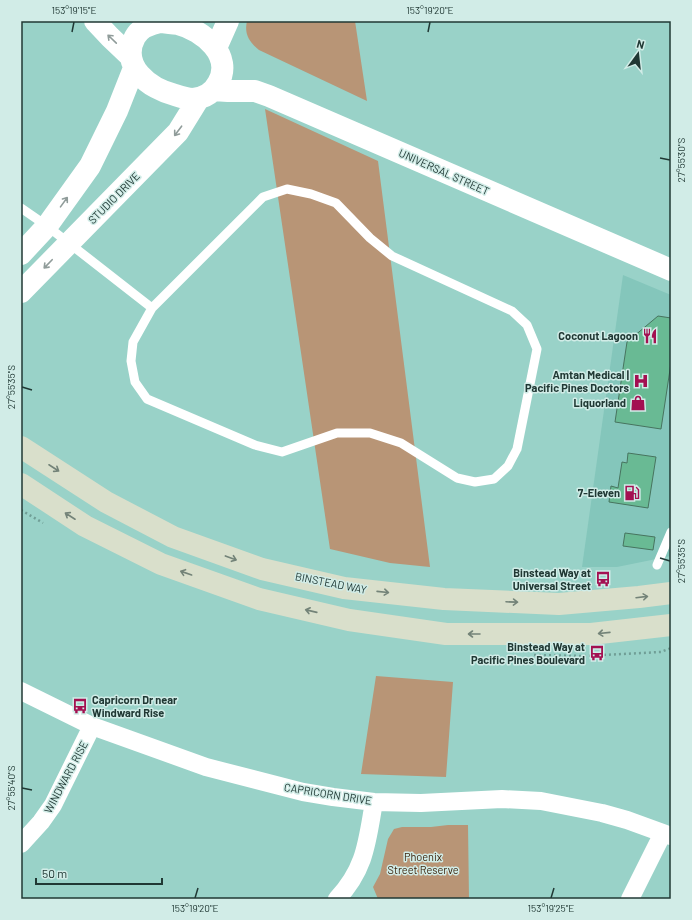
<svg xmlns="http://www.w3.org/2000/svg" width="692" height="920" viewBox="0 0 692 920" font-family="Barlow,sans-serif">
<style>
.built{fill:#84c6bb}
.green{fill:#b89576}
.building{fill:#69ba94;stroke:#47745f}
.lines{fill:none;stroke-linecap:round;stroke-linejoin:round}
.path{stroke:#709e96;stroke-width:2.5;stroke-dasharray:2 3;stroke-linecap:butt}
.service{stroke:#fff;stroke-width:9}
.minor{stroke:#fff;stroke-width:18}
.tertiary{stroke:#fff;stroke-width:22}
.secondary{stroke:#d9dfcb;stroke-width:22}
.oneway{stroke:#909c9a}
.oneway2{stroke:#738378}
.ticks{fill:none;stroke:#203834;stroke-width:1.5}
.labels{text-anchor:middle;stroke-width:3;stroke-linejoin:round;paint-order:stroke}
.street-label{font-size:11px;fill:#203834;stroke:#d1ece7}
.poi-label{font-size:11px;font-weight:bold;fill:#203834;stroke:#d1ece7;text-anchor:end}
.park-label{font-size:11px;fill:#3d250e;stroke:#d1ece7}
.neatline{fill:none;stroke:#203834;stroke-width:1.5}
.ticks-label{font-size:10px;text-anchor:middle;fill:#203834}
</style>
<rect width="100%" height="100%" fill="#99d2c8"/>
<path class="built" d="M623,275L671,295V556L617,567H582Z"/>
<path class="green" d="M247,21H355L367,101L259,50C249,42 244,34 247,21Z
M265,109L378,161L430,567L390,563L330,549Z
M376,676L453,682L446,777L361,774Z
M448,825H468L469,899H378L373,887L380,874L388,839L394,829L402,827H431Z"/>
<path class="building" d="M658,316L671,318V363L661,429L615,422L627,342Z
M628,453L656,457L648,508L609,502L611,486L618,488L622,462L627,463Z
M625,533L655,537L653,550L623,546Z"/>
<g class="lines">
<path class="path" d="M21,510L43,523
M534,655L584,656L661,652L671,648"/>
<path class="service" d="M287,189L311,194L336,203L370,238L392,256L512,311L527,325L537,349L517,449L508,466L494,479L475,482L457,478L401,443L370,433H337L282,452L255,445L147,399L135,382L131,361L133,342L152,308L263,197Z
M21,208L47,226L152,308
M657,565L671,532"/>
<path class="minor" d="M21,691L92,726L206,767L303,792L333,797L374,802L421,803L502,799L541,801L602,813L627,820L671,836
M21,844L41,822L53,805L92,726
M337,899C366,868 367,841 374,802
M630,899L663,833"/>
<path class="tertiary" d="M95,21L110,37L130,56
M160,22C166,23 172,23 178,24C203,30 234,56 218,83C213,93 204,98 193,99C187,99 181,97 175,95C150,89 119,66 135,37C140,28 150,24 160,22Z
M216,48L228,21
M213,90L228,91H255L269,96L671,270
M21,254L47,226L90,166L117,111L134,68
M21,292L178,132L199,98"/>
<path class="secondary" d="M21,447L106,502L173,537L262,569L344,588L444,599L559,604L639,597L671,593
M21,484L85,526L161,564L259,599L349,620L446,634H591L671,625"/>
</g>
<defs><path id="oneway-shaft" d="M-6 0H5M1.5-3L5.5 0L1.5 3" fill="none" stroke-width="1.6" stroke-linecap="round" stroke-linejoin="round"/></defs>
<g class="oneway">
<use href="#oneway-shaft" transform="translate(112 39) rotate(-136)"/>
<use href="#oneway-shaft" transform="translate(178 131) rotate(127)"/>
<use href="#oneway-shaft" transform="translate(64 202) rotate(-54)"/>
<use href="#oneway-shaft" transform="translate(48 264) rotate(134)"/>
</g>
<g class="oneway2">
<use href="#oneway-shaft" transform="translate(54 468) rotate(33)"/>
<use href="#oneway-shaft" transform="translate(70 516) rotate(-147)"/>
<use href="#oneway-shaft" transform="translate(231 558) rotate(20)"/>
<use href="#oneway-shaft" transform="translate(186 573) rotate(-161)"/>
<use href="#oneway-shaft" transform="translate(383 592) rotate(6)"/>
<use href="#oneway-shaft" transform="translate(642 597) rotate(-7)"/>
<use href="#oneway-shaft" transform="translate(512 602) rotate(2)"/>
<use href="#oneway-shaft" transform="translate(311 611) rotate(-167)"/>
<use href="#oneway-shaft" transform="translate(604 633) rotate(174)"/>
<use href="#oneway-shaft" transform="translate(474 634) rotate(180)"/>
</g>
<path class="ticks" d="M72,32L74,22M428,32L430,22M660,158L670,160M22,387L32,390M660,558L670,561M22,788L32,790M195,898L198,888M551,898L554,888"/>
<defs>
<g id="restaurant-bare" transform="scale(1.2)"><path d="M-5-6h1v4h1v-4h1v4h1v-4h1v5L-1.5 .5V6h-2V.5L-5-1ZM5-6V6H3V1.5H1.5Q1.5-4 5-6Z" fill="#a31051" stroke="#d1ece7" stroke-width="2.5" paint-order="stroke"/></g>
<g id="hospital-bare" transform="scale(1.2)"><path d="M-5-5h3v3.5h4V-5h3V5h-3V1.5h-4V5h-3Z" fill="#a31051" stroke="#d1ece7" stroke-width="2.5" paint-order="stroke"/></g>
<g id="shop-bare" transform="scale(1.2)"><path d="M-5-2.5h2.3a2.7 3.5 0 0 1 5.4 0H5L5.5 6h-11ZM-1.5-2.5h3a1.5 2.3 0 0 0-3 0Z" fill="#a31051" stroke="#d1ece7" stroke-width="2.5" paint-order="stroke"/></g>
<g id="fuel-bare" transform="scale(1.2)"><path d="M-5.5-6h7V0h2V4h1.3V-2.5L3-4.5l.8-.8L6-3V5H2.5V1h-1V6h-7ZM-4.2-4.7v3.2H.2V-4.7Z" fill="#a31051" stroke="#d1ece7" stroke-width="2.5" paint-order="stroke"/></g>
<g id="bus-bare" transform="scale(1.2)"><path d="M-5-6H5V4H4V6H2V4H-2V6H-4V4H-5ZM-3.5-4V0h7V-4ZM-3.5 1.2v1.5H-2V1.2ZM2 1.2v1.5H3.5V1.2Z" fill="#a31051" stroke="#d1ece7" stroke-width="2.5" paint-order="stroke"/></g>
</defs>
<g fill-rule="evenodd">
<use href="#restaurant-bare" x="650" y="336"/>
<use href="#hospital-bare" x="641" y="381"/>
<use href="#shop-bare" x="638" y="403"/>
<use href="#fuel-bare" x="632" y="493"/>
<use href="#bus-bare" x="603" y="579"/>
<use href="#bus-bare" x="597" y="653"/>
<use href="#bus-bare" x="80" y="706"/>
</g>
<g class="labels">
<g class="street-label">
<text transform="translate(444 172) rotate(24)" y="4">UNIVERSAL STREET</text>
<text transform="translate(114 198) rotate(-45)" y="4">STUDIO DRIVE</text>
<text transform="translate(331 583) rotate(11)" y="4">BINSTEAD WAY</text>
<text transform="translate(66 777) rotate(-62)" y="4">WINDWARD RISE</text>
<text transform="translate(328 794) rotate(9)" y="4">CAPRICORN DRIVE</text>
</g>
<g class="poi-label">
<text x="638" y="340">Coconut Lagoon</text>
<text x="629" y="379">Amtan Medical |<tspan x="629" dy="13">Pacific Pines Doctors</tspan></text>
<text x="626" y="407">Liquorland</text>
<text x="620" y="497">7-Eleven</text>
<text x="591" y="577">Binstead Way at<tspan x="591" dy="13">Universal Street</tspan></text>
<text x="585" y="651">Binstead Way at<tspan x="585" dy="13">Pacific Pines Boulevard</tspan></text>
<text x="92" y="704" text-anchor="start">Capricorn Dr near<tspan x="92" dy="13">Windward Rise</tspan></text>
</g>
<g class="park-label">
<text x="423" y="861">Phoenix<tspan x="423" dy="13">Street Reserve</tspan></text>
</g>
</g>
<rect width="692" height="920" fill="none" stroke="#d1ece7" stroke-width="44"/>
<g transform="translate(638 54) rotate(15)" stroke="#d1ece7" stroke-width="3" paint-order="stroke">
<path d="M0-3L7 15L0 10L-7 15Z" fill="#203834"/>
<text y="-6" font-size="11" font-weight="bold" text-anchor="middle" fill="#203834">N</text>
</g>
<path d="M36 878v6h126v-6" fill="none" stroke="#203834" stroke-width="2"/>
<text x="42" y="878" font-size="12" fill="#203834" stroke="#d1ece7" stroke-width="3" paint-order="stroke">50 m</text>
<rect x="22" y="22" width="648" height="876" class="neatline"/>
<g class="ticks-label">
<text x="74" y="14">153°19'15"E</text>
<text x="430" y="14">153°19'20"E</text>
<text transform="translate(681 160) rotate(-90)" y="4">27°55'30"S</text>
<text transform="translate(11 387) rotate(-90)" y="4">27°55'35"S</text>
<text transform="translate(681 561) rotate(-90)" y="4">27°55'35"S</text>
<text transform="translate(11 788) rotate(-90)" y="4">27°55'40"S</text>
<text x="195" y="912">153°19'20"E</text>
<text x="551" y="912">153°19'25"E</text>
</g>
</svg>
